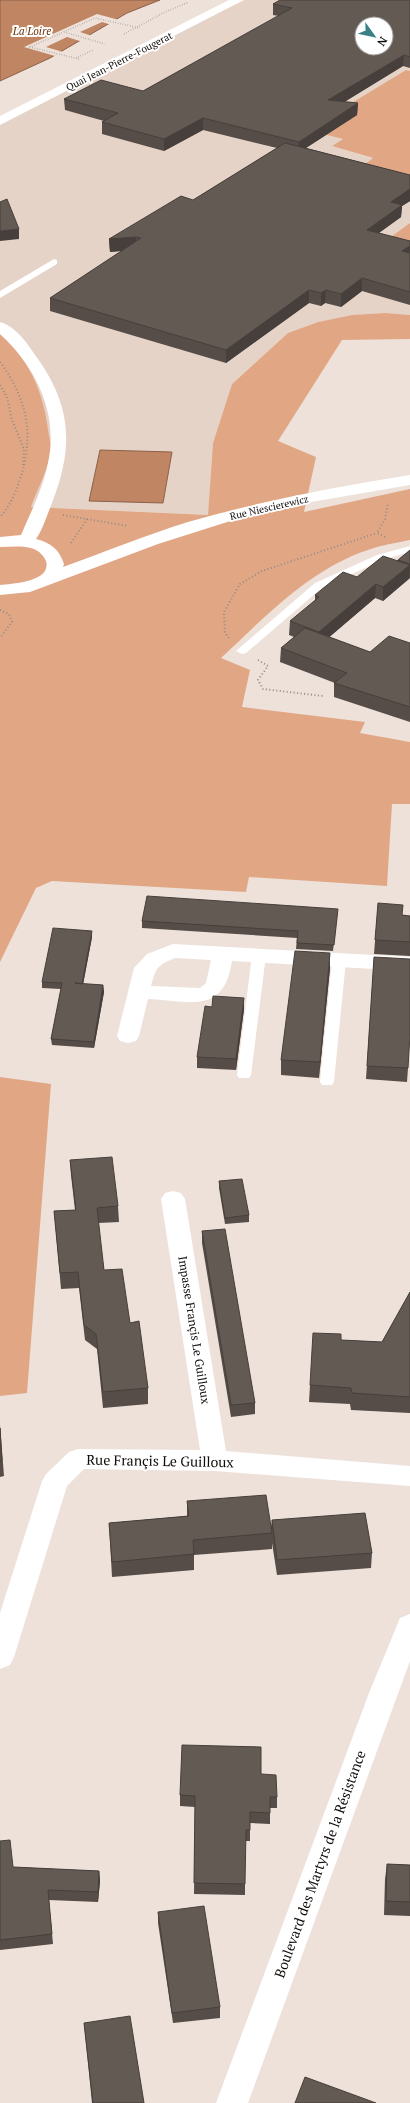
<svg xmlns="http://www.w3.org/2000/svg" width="410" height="2103" viewBox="0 0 410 2103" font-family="'PT Serif',serif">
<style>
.built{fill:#e6d3c8;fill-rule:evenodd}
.green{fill:#e1a785}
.water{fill:#c08562;stroke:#8c6148}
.pier{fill:#ede1da}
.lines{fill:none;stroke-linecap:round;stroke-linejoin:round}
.path-far1{stroke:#948b86;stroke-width:1.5;stroke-dasharray:0.5 2;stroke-linecap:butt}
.path{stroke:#948b86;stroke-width:2;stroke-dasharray:1 2.5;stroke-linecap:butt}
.lane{fill:#fff;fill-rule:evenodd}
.street{fill:#fff;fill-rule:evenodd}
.secondary{fill:#fff;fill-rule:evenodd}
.wall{fill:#564d48}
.shaded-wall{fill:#463f3b}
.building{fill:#645a54;stroke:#463f3b;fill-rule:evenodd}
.labels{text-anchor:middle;stroke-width:4;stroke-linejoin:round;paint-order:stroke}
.far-street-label{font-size:10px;fill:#110d0b;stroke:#fff}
.far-water-label{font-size:11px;font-style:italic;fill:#6c340b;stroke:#fff}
.street-label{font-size:12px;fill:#110d0b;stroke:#fff}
.near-street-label{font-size:14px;fill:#110d0b;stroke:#fff}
</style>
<rect width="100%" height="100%" fill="#ede1da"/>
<path class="built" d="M233,0H410V71L406,70L308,130L343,139L332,146L374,159L359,168L410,183V223L388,239L410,246V315L385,313L352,315L318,322L288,333L232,384L213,443L208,515L31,507L46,469L51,448L9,342L0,334V117ZM362,24H386V48H362Z"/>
<path class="green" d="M406,70L410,71V183L359,169L373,158L332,146L343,139L307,130Z
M410,223V246L388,239Z
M385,313L410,315V339L342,340L278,441L316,457L304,512L410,489V540C396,543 381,545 368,550C310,569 265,617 221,658L250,670L242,707L365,722L360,733L410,742V804H392L387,886L249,877L246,892L52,881L36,888L0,962V334C29,358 44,394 48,430C49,436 51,443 51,449C49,468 38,488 31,507L208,515L213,443L232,384L288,333L318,322L352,315Z
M0,1077L51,1084L27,1393L0,1396Z"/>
<path class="water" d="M0,0H160L127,13L50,58L0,81Z
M100,450L172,452L163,503L89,501Z"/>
<path class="pier" d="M97,14L119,20L112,25L102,22L80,32L92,36L83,42L67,37L46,47L63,52L55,56L24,47Z"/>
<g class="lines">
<path class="path-far1" d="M64,32L105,44
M124,34L165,12L189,2
M76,58L93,50
M79,59L30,47L95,18L140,28"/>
<path class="path" d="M0,362C28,400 35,437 19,482C15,495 9,507 0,517
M0,385L7,397L12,420L24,449L23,465
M63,515L128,526
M385,537L377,533L385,519L388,503
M71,543L87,519
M0,610L9,614L12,622L0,638
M229,638L225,633L224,612L240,584L262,571L377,533
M258,660L268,666L258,680L263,689L323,696"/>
<path class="lane" d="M54,259L57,260V264L0,298V291Z
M410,546V552L385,559L323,587L246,653L242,654L236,651L315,583L377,555Z
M259,951L264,952L266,955L251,1075L249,1078H239L237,1075L252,955L254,952Z
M339,956L344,957L346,960L334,1082L332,1085H322L320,1082L332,960L334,957Z"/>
<path class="street" d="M173,944L410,957V971L232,961C224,1015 190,1001 148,999L139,1036L136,1041L128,1043L120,1041L117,1036L134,968L147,954ZM175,958L211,960L206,983L200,988L151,986C156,967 158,965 175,958Z
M173,1191L181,1193L185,1199L226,1451L410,1466V1486L215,1471L84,1469L67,1486L14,1657L10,1665L0,1669V1613L42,1481L46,1474L69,1452L78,1449L200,1450L161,1199L165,1193Z"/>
<path class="secondary" d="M229,0H244L0,125V116Z
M0,322C13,325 26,341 33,352C71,403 75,444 52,503C47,515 43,529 36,539C51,543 59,549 64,564L63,567C105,552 146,535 188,522C261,501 335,487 410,475V485L311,502L243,517L158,544L30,592L0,595V585C12,584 52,582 46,561C44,556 39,551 34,549C23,545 11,547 0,547V537L21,535C31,512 43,488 48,463C59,414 36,367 0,334Z
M410,1614V1661L248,2103H216L369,1693L400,1618Z"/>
</g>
<path class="wall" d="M410,0V68L403,66L344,102L358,103L357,115L306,148L410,175V201L402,206L401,217L379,233L410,241V305L362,291L341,307L325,303L321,306L309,303L226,363L50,311V298L122,251L110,252L109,239L193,200L277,148L203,130L164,151L102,134V122L104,121L65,110L64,99L143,91L279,16L273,15V4Z
M410,550V579L409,578L383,601L375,598L329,637L370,652L410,643V722L334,697V683H335L280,662L281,648L294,637L289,635L290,621L315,601V595L398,560Z
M378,903L402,915L410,916V956L374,954Z
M337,915L333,951L296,949L297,938L142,928V921Z
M92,937L83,984L103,985L104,992L94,1048L52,1045L51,1039L61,989L42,988V982Z
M374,957L408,1068L407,1082L366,1079Z
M330,968L319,1078L281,1075V1060Z
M244,1009L236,1070L197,1068V1057Z
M70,1160L118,1206L119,1222L98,1223L104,1270L130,1323L148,1388V1404L103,1408L97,1349L85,1340L79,1288L61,1289L54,1211L75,1210L71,1175Z
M219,1181L249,1215V1222L225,1224L219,1188Z
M202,1231L255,1403V1414L231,1417L202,1243Z
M410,1292V1413L351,1410L350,1404L309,1402L310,1385L341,1340L382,1342Z
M0,1425L4,1476L0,1477Z
M187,1501L271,1526L272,1520L372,1553L371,1568L277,1575L272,1543V1549L194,1555V1570L112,1577L109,1523L187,1516Z
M261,1774L277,1797V1808H270V1824L250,1823V1841H245V1895L194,1894L195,1807L180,1806V1795Z
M0,1841L13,1867L99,1871L100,1881L98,1902L49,1900L53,1944L0,1950Z
M387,1864L410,1865V1916L384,1915L385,1879Z
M158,1912L220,2007V2018L173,2023L158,1923Z
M84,2023L144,2103H92Z"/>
<path class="shaded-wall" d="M404,55L403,66L328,112V100Z
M358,103L357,115L298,153L299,142Z
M203,118V130L164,151V139Z
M410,189V201L402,206L401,217L366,242L367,230L391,202Z
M19,229V239L0,241V231Z
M136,237L137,249L110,252L109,239Z
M410,246V258L402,251Z
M362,278V291L341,307V294Z
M309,290V303L226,363V350Z
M326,290L325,303L321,306V293Z
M410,565L409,579L383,601V587Z
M376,584L375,598L319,646V632Z
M92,931V937L82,990V984Z
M330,953V968L319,1078L320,1062Z
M103,985L104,992L94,1048V1042Z
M244,998V1009L236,1070V1059Z
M99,1871L100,1881L98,1902V1892Z"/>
<path class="building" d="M280,0H410V57L404,55L328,100L358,103L299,142L203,118L164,139L102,122L118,113L64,99L101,80L143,91L292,8L273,4ZM362,24H386V48H362Z
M285,143L410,175V189L391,202L402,205L367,230L410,241V246L402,251L410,253V292L362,278L341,294L326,290L321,293L309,290L226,350L50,298L141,238L136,237L109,239L181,196L193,200Z
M7,199L19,229L0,231V202Z
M410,550V564L398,560Z
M383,556L410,565L383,587L376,584L319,632L290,621L319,597L315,595L343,572L357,577Z
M305,628L370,652L389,636L410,643V707L334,683L347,673L281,648Z
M147,896L338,909L334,945L297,943L298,931L142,921Z
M378,903L403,905L402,915L410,916V942L375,940Z
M53,928L92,931L82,984L75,983L103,985L94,1042L51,1039L62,983L42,982Z
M295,951L330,953L320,1062L281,1060Z
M374,957L410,959V1035L408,1068L367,1066Z
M213,996L244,998L236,1059L197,1057L205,1006L212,1007Z
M112,1157L118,1206L97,1208L104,1270L122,1269L130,1323L139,1321L148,1388L103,1392L96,1334L84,1325L78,1272L60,1273L54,1211L76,1210L70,1160Z
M242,1179L249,1215L225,1218L219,1181Z
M225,1229L255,1403L231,1405L202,1231Z
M410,1292V1397L352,1393L351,1388L310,1385L313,1333L341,1334V1340L382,1342Z
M0,1428L2,1461H0Z
M266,1495L272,1533L193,1540L194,1554L112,1562L109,1523L189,1516L187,1501Z
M365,1513L372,1553L277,1560L272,1520Z
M182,1745L261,1747V1774L276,1775L277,1797H270V1813L250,1812V1830H246L245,1884L194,1883L195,1796L180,1795Z
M10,1840L13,1867L99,1871L98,1892L48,1890L52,1934L0,1940V1841Z
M387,1864L410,1865V1902L386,1901Z
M204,1906L220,2007L172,2013L158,1912Z
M130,2016L144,2103H93L84,2023Z
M305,2077L376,2103H295Z"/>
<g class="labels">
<g class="far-street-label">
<text transform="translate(119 61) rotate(-27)" y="4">Quai Jean-Pierre-Fougerat</text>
<text transform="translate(269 507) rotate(-13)" y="4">Rue Niescierewicz</text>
</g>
<g class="far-water-label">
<text x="32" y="35">La Loire</text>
</g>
<g class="street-label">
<text transform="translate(194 1330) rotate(81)" y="4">Impasse Françis Le Guilloux</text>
</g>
<g class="near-street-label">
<text transform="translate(160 1461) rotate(1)" y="5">Rue Françis Le Guilloux</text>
<text transform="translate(320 1864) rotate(-70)" y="5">Boulevard des Martyrs de la Résistance</text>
</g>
</g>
<g transform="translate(374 36) rotate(123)"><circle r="19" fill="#ffffff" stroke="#a09e9d"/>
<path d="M0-3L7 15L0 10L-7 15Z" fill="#398186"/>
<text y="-6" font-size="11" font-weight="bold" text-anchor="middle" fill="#110d0b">N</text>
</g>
</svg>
